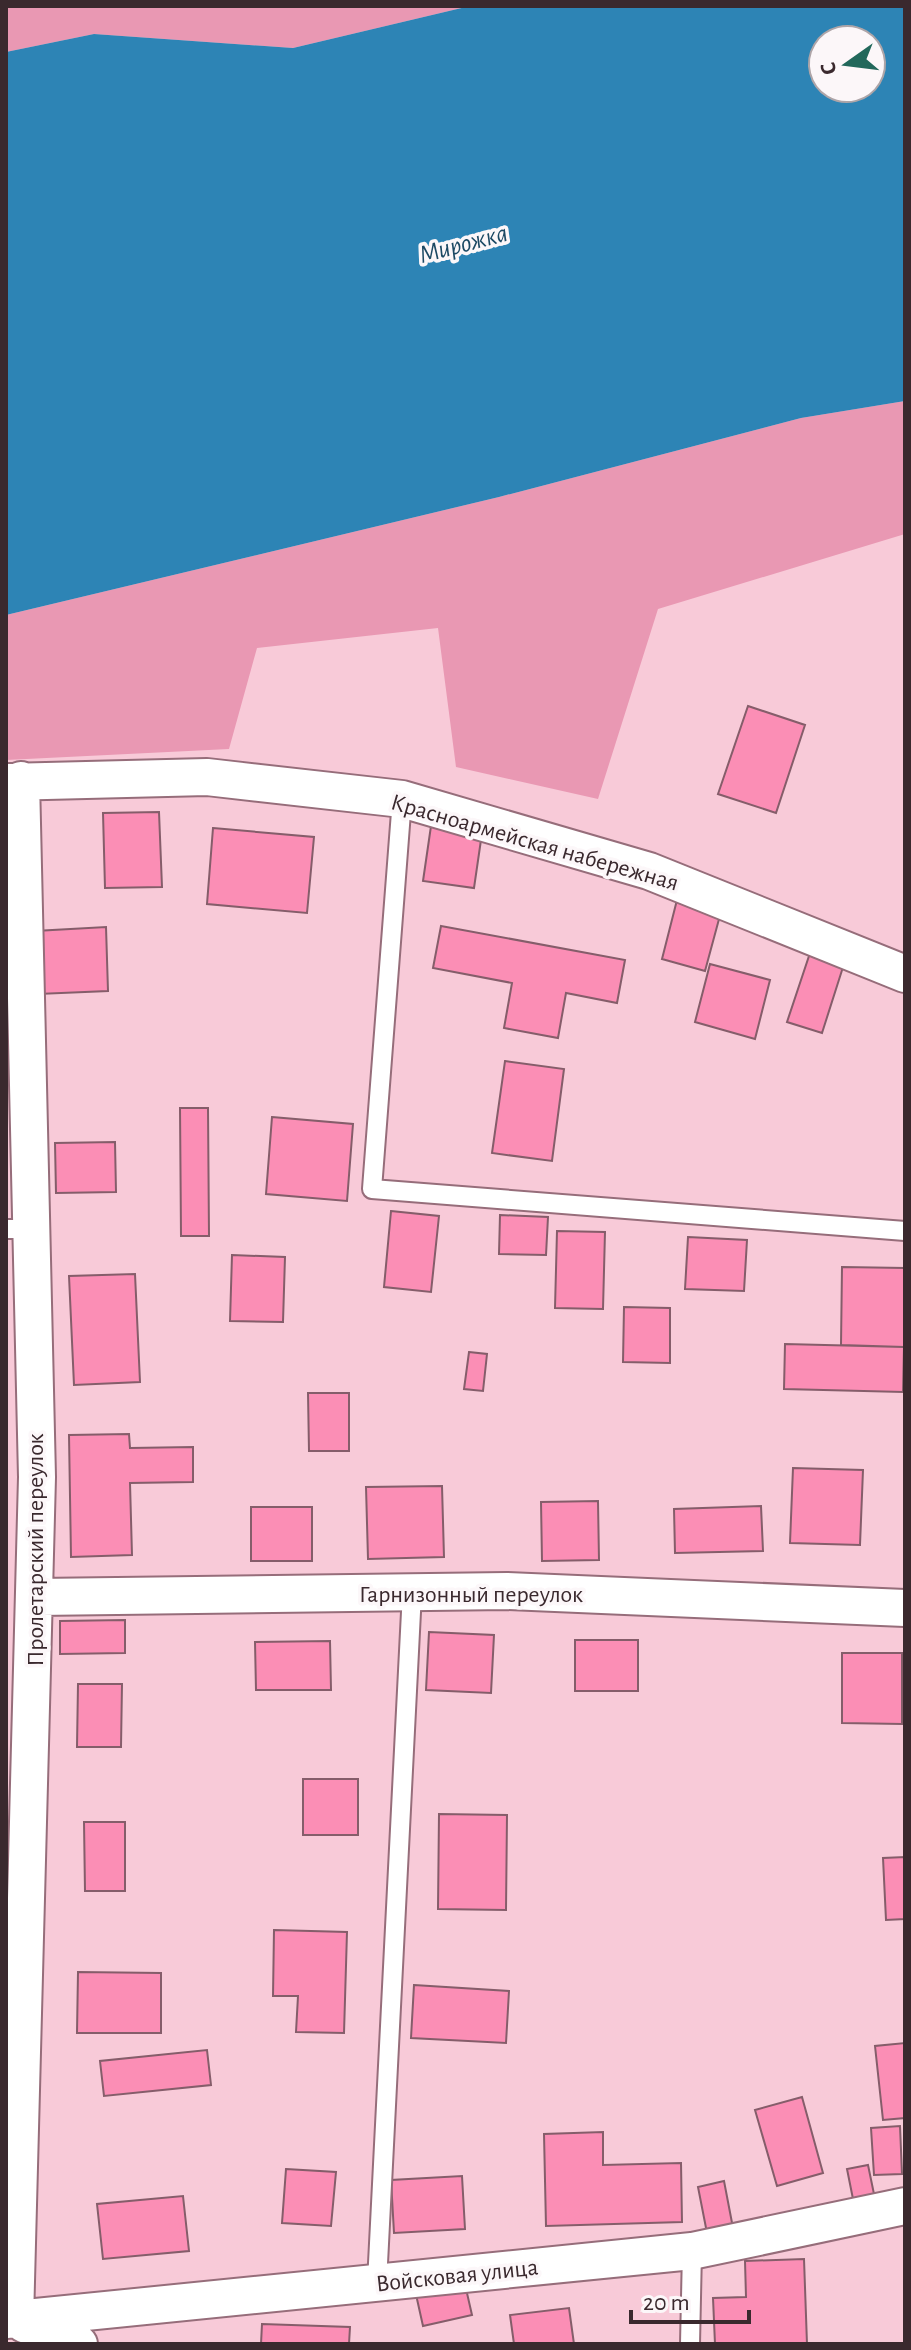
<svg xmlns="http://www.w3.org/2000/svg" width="911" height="2350" viewBox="0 0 911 2350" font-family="'Alegreya Sans',sans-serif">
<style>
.green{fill:#e998b3}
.water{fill:#2d84b5;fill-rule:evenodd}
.building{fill:#fb8eb5;stroke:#855d6a;stroke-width:2}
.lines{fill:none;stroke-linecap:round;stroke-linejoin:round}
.service-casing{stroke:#966d7a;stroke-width:22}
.minor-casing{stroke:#966d7a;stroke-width:40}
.service{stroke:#fff;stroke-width:18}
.minor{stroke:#fff;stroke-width:36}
.labels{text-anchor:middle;stroke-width:7;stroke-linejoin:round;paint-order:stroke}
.street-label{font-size:24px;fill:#3a292e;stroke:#fcf7f9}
.water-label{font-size:26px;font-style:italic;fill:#1c4964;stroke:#fcf7f9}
</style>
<rect width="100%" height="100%" fill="#f8cad8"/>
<path class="green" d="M6,6H470L293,48L94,34L6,52Z
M905,401V534L658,609L598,799L456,767L438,628L257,648L229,749L6,760V615L499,497L801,418Z"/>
<path class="water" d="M470,6H905V401L801,418L499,497L6,615V52L94,34L293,48ZM823,40H871V88H823Z"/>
<path class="building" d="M748,706L805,725L776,813L718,794Z
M159,812L162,887L105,888L103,813Z
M431,826L482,833L474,888L423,881Z
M213,828L314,837L307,913L207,904Z
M678,896L722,908L705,971L662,959Z
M441,926L625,960L617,1003L566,993L558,1038L504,1028L512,983L433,968Z
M106,927L108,991L38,994L35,931Z
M810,953L844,964L822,1033L787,1022Z
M710,964L770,980L755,1039L695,1022Z
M505,1061L564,1069L552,1161L492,1153Z
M180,1108H208L209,1236H181Z
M272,1117L353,1124L347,1201L266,1194Z
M115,1142L116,1192L56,1193L55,1143Z
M391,1211L439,1216L431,1292L384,1287Z
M500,1215L548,1217L546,1255L499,1254Z
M557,1231L605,1232L603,1309L555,1308Z
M688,1237L747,1240L744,1291L685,1289Z
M232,1255L285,1257L283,1322L230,1321Z
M842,1267L905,1268L904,1347L841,1345Z
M135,1274L140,1382L74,1385L69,1276Z
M624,1307L670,1308V1363L623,1362Z
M785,1344L904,1347L903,1392L784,1389Z
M469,1352L487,1354L483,1391L464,1389Z
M308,1393H349V1451H309Z
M129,1434L130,1448L193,1447V1482L130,1483L132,1555L71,1557L69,1435Z
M793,1468L863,1470L860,1545L790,1543Z
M442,1486L444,1557L368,1559L366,1487Z
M598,1501L599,1560L542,1561L541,1502Z
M761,1506L763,1551L675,1553L674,1509Z
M251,1507H312V1561H251Z
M125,1620V1653L60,1654V1621Z
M429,1632L494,1635L491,1693L426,1690Z
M575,1640H638V1691H575Z
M330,1641L331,1690H256L255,1642Z
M842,1653H902V1724L842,1723Z
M78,1684H122L121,1747H77Z
M303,1779H358V1835H303Z
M439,1814L507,1815L506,1910L438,1909Z
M84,1822H125V1891H85Z
M905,1857V1919L886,1920L883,1858Z
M274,1930L347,1932L344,2033L296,2032L298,1996H273Z
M78,1972L161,1973V2033H77Z
M414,1985L509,1991L506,2043L411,2038Z
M905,2043V2118L883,2120L875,2046Z
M207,2050L211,2085L104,2096L100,2061Z
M802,2097L823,2173L777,2186L755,2110Z
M900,2126L902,2174L874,2175L871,2128Z
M603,2132V2165L681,2163L682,2222L546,2226L544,2134Z
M868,2165L874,2194L853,2199L847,2169Z
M286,2169L336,2172L331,2226L282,2223Z
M462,2176L465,2229L394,2233L391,2180Z
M724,2181L733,2228L707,2233L698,2187Z
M183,2196L189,2251L103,2259L97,2204Z
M804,2259L807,2344H715L713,2298L746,2297L745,2261Z
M464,2280L472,2315L423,2326L415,2290Z
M569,2308L574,2344H514L510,2315Z
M262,2324L350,2327L349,2344H261Z"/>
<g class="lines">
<g class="service-casing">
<path id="service" d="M402,799L372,1189L905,1231
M6,1229H31
M377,2283L412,1592
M690,2344L692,2251"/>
</g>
<g class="minor-casing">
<path id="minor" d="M6,782L207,777L402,799L649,871L905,974
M37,1597L507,1591L905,1608
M6,2320L692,2251L905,2206
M15,2320L37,1477L21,780
M24,2324L79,2344"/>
</g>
<use href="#service" class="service"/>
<use href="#minor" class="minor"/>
</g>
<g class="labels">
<g class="street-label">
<text transform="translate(535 842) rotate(16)" y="8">Красноармейская набережная</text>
<text transform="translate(35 1550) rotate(-90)" y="8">Пролетарский переулок</text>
<text x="471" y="1602">Гарнизонный переулок</text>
<text transform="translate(457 2275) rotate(-6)" y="8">Войсковая улица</text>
</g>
<g class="water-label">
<text transform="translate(463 243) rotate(-15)" y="9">Мирожка</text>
</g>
</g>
<rect width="911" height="2350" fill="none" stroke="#3a292e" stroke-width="16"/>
<g transform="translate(847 64) rotate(256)"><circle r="38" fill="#fcf7f9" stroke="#aea5a8" stroke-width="2"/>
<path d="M0-6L14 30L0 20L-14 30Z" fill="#22685b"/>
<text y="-12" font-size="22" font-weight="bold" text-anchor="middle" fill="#3a292e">С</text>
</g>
<path d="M631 2310v12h118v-12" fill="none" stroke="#3a292e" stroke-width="4"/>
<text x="643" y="2310" font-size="24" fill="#3a292e" stroke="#fcf7f9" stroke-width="6" paint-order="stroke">20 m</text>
</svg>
